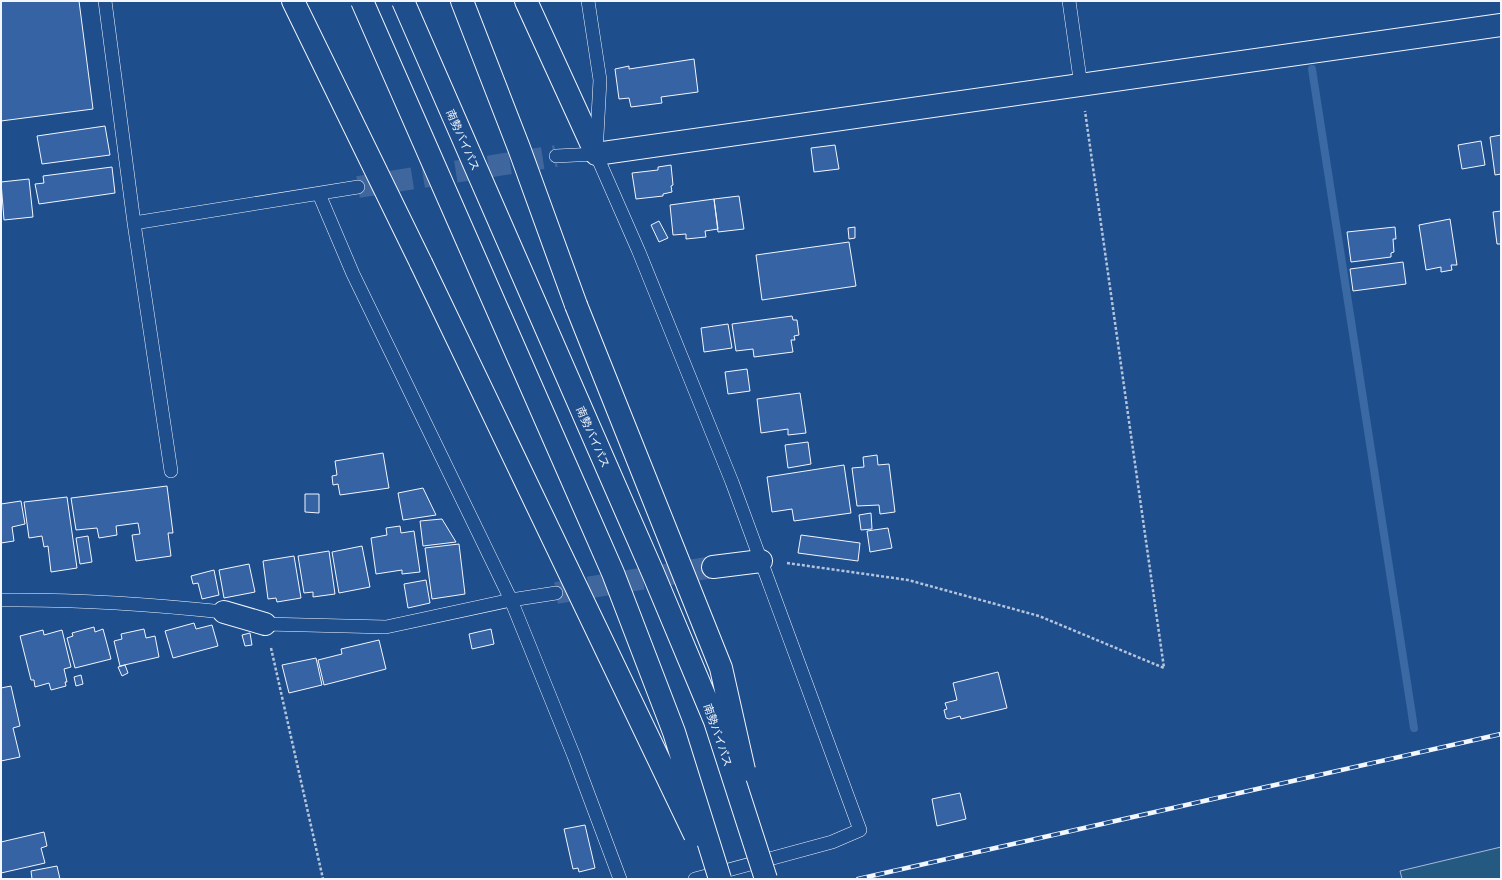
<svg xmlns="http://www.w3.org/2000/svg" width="1502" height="880" viewBox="0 0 1502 880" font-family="'Roboto Serif','Noto Sans JP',serif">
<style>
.green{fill:#245a82;stroke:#a8bbd7}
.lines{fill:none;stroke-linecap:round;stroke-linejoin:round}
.stream{stroke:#3b69a3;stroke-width:8}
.building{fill:#3563a3;stroke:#f2f6ff}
.minor-tunnel{stroke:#3f679d;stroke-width:22;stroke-dasharray:22 11;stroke-linecap:butt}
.service-casing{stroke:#f2f6ff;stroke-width:14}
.minor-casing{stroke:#f2f6ff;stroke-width:24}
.trunk-casing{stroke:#f2f6ff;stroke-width:24}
.path{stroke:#b3c4dc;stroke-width:2.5;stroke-dasharray:3 2;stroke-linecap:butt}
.service{stroke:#1f4e8c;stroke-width:13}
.minor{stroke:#1f4e8c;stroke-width:22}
.trunk{stroke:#1f4e8c;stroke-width:22}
.rail-casing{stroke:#f2f6ff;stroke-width:4.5}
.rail{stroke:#1f4e8c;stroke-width:3;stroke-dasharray:9;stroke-linecap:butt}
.trunk-bridge-casing{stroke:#f2f6ff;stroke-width:24;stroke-linecap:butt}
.trunk-bridge{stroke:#1f4e8c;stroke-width:22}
.labels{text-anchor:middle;stroke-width:3;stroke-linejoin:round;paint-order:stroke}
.street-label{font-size:11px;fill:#f2f6ff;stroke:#1f4e8c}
</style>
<rect width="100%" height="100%" fill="#1f4e8c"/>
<path class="green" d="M1501,847V879H1402L1400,871Z"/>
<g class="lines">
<path class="stream" d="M1312,69L1414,728"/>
</g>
<path class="building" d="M1,1H79L93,109L1,121Z
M694,59L698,92L661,97L662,103L631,107L629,98L619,99L615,69L629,66V69Z
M105,126L110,155L42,164L37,136Z
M1501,135V174L1495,175L1490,137Z
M1481,141L1485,165L1462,169L1458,145Z
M835,145L839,169L814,172L811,148Z
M671,165L673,185L671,186L672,192L663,194V196L636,199L632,173L658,170V167Z
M112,167L115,193L39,204L35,184L44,183L43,176Z
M29,179L33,217L4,220L1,182Z
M739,196L744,229L718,232L714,199Z
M714,199L718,229L705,231L706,237L686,239V234L673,235L670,205Z
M1501,211V244H1497L1493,212Z
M1450,219L1457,265H1451L1452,270L1441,272V267L1426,270L1419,225Z
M659,221L668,238L659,242L651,225Z
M855,227V238L849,239L848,228Z
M1395,227L1396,239H1393L1394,252L1391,253V257L1351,262L1347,232Z
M849,242L856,286L762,300L756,255Z
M1403,262L1406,284L1353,291L1350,269Z
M792,316L793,320H797L799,335L794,336L795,340H791L793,352L754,357L753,349L736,351L732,324Z
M728,324L732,348L704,352L701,328Z
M747,369L750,391L728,394L725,372Z
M800,393L806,433L788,435V429L761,433L757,399Z
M808,442L811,464L788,468L785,445Z
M383,453L389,488L340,495L338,484L333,485L332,476L337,475L335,461Z
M877,455L878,465L889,464L895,512L880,514L879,505L857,506L852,468L864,467L863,457Z
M844,465L851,513L794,521L792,509L772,512L767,477Z
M167,486L173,533H168L171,556L136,561L132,535L140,534L138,523L116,526L117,535L99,538L97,528L76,530L71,498Z
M423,488L436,515L403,520L398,493Z
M305,494H319V513L305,512Z
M67,497L77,568L51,572L48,546L44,547L42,536L29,538L24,502Z
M21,501L25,524L12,527L14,541L1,543V504Z
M871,513L872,529L861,530L859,515Z
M442,519L456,542L423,546L420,521Z
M400,526L401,533L414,531L420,572L402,574V570L376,574L371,538L387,535L386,528Z
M888,528L892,548L870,552L867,531Z
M801,535L860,543L858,561L798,553Z
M88,536L92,562L80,564L76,538Z
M459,544L465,594L432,599L425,548Z
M362,546L370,587L339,593L332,552Z
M329,551L335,594L313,597V592L304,593L298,556Z
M294,556L301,598L277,602L276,598L268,599L263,561Z
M249,564L255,592L224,598L219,570Z
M214,570L219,595L202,599L198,583L193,584L191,576Z
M426,580L430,603L408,608L404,584Z
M194,623L196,629L212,625L218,646L173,658L165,631Z
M94,627L95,632L103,629L111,659L75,668L67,638L73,636L72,633Z
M144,629L146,638L155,636L159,657L120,666L114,641L122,639L121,634Z
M491,629L494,644L472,649L469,634Z
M43,630L44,635L62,630L71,667L64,669L67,682H65L66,686L51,690L49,683L35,687L34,680H31L20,636Z
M250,633L252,645L245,646L242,635Z
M379,640L386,669L324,685L318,660L342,654L341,649Z
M316,658L322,685L289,693L282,665Z
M125,665L128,673L122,676L118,667Z
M998,672L1007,708L961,719L960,716L949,719L946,718L944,710L947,709L945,703L957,700L953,683Z
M81,675L83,684L76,686L74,677Z
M11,686L20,726L13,728L20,757L1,761V688Z
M960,793L966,819L937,826L932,799Z
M585,825L595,868L579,872L578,868L573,869L564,829Z
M44,832L47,846L41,848L45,863L1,873V842Z
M57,866L60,879H32L31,871Z"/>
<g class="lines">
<path class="minor-tunnel" d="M358,187L556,156
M556,593L713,567"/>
<g class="service-casing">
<path id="service" d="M105,1L134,223L171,471
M588,1L600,80L596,154L639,252L732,482L860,830L832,842L695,879
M1069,1L1081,86
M556,156L596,154
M319,194L353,274L511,600L574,756L620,879
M134,223L358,187
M1,600C76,599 149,604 224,612
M265,624L386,627L511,600L556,593"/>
</g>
<g class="minor-casing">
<path id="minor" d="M526,1L596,154L1501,25
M713,567L761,561
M224,612L265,624"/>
</g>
<g class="trunk-casing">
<path id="trunk" d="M293,1L421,263
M462,1L519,148L576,305"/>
</g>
<path class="path" d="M787,563L908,580L1039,616L1164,668L1085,111
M271,648L323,879"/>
<use href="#service" class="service"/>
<use href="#minor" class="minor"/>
<use href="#trunk" class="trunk"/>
<g class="rail-casing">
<path id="rail" d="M858,879L1501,734"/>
</g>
<use href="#rail" class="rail"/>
<g class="trunk-bridge-casing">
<path id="trunk-bridge" d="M362,1L613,573L674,732L720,879
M403,1L653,573L715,721L766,879
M421,263L695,835
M576,305L721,668L744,770"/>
</g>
<use href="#trunk-bridge" class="trunk-bridge"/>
</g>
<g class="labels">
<g class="street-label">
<text transform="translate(463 140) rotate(66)" y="4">南勢バイパス</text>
<text transform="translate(593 437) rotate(66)" y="4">南勢バイパス</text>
<text transform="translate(718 735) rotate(71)" y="4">南勢バイパス</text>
</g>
</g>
<rect width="1502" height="880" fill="none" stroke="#f2f6ff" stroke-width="4"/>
</svg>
